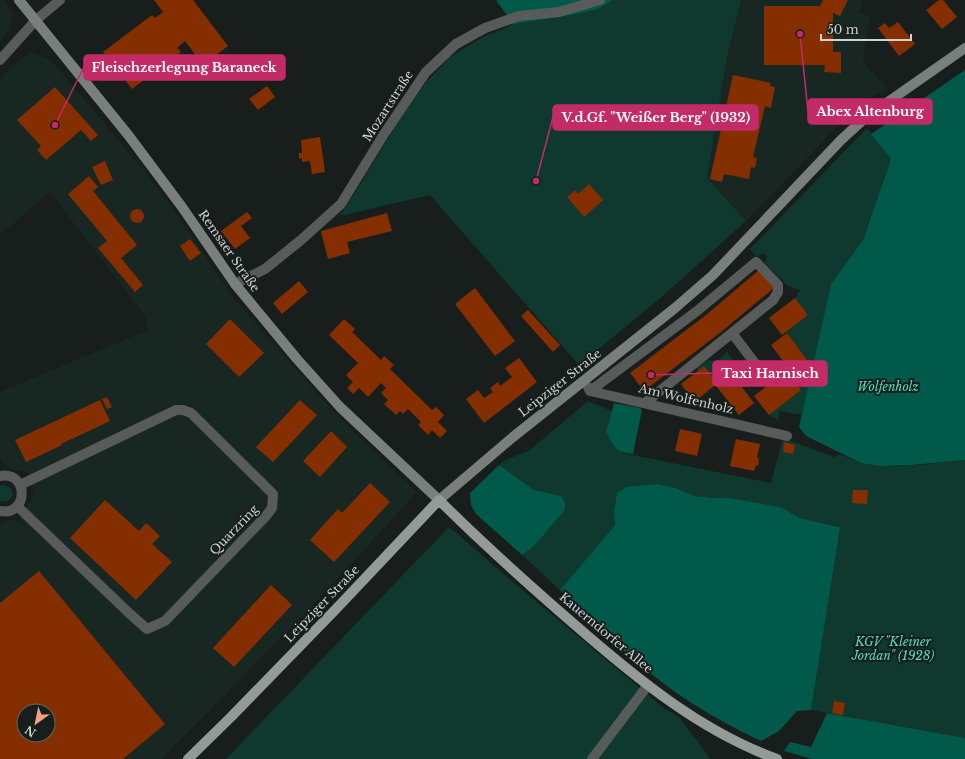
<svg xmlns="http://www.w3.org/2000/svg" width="965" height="759" viewBox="0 0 965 759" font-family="'Libre Baskerville',serif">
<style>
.built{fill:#192723;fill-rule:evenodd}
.green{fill:#0f382f}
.forest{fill:#01594a}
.building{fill:#852f00;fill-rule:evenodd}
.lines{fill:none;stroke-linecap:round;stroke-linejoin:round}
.street{stroke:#575b5a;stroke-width:10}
.secondary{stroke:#797f7d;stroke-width:10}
.primary{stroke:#939a98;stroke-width:10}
.labels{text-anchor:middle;stroke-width:4;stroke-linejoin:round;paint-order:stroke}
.street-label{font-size:12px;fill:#cfd4d2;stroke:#171e1c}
.park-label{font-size:12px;font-style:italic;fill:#55dec0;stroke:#171e1c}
.leader{fill:none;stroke:#c32b67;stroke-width:1.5}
.callout-dot{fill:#c32b67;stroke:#171e1c;stroke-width:1.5}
.callout{fill:#c32b67;stroke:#c32b67;stroke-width:1.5}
.callout-label{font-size:13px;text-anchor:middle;font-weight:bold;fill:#fff}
</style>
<rect width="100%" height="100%" fill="#171e1c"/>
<path class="built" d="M0,0H4L13,15L7,33L0,42Z
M741,0H864L859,12L870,18L863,62L888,89L875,95L839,125L746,221L707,178L727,57Z
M31,52L47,58L58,68L146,173L169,203L233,297L334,412L417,492L332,585L162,759H0V525L8,520L18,521L33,533L20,518L34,495L28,472L14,470L3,463L0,458V392L148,330L146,317L50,192L0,235V79L10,68ZM24,711H48V735H24Z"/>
<path class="green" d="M613,0H741L727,57L707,178L746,221L663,296L579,365L430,195L340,216L360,185L399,120L427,81L450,57L481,38L514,24L578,14L598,9Z
M867,128L891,159L863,240L831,284L802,415L780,411L778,420L769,415L801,390L786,371L789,369L792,373L808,361L786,332L808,315L795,298L800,290L788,286L764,262L767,257L763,253L757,257L750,249Z
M727,352L743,373L750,367L758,377L757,382L751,387L746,380H736L719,385L705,367L697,372V367L708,360L717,361Z
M588,401L612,411L606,432L623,453L771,483L783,438L834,457L840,454C848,457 855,462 863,463C896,470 932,463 965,460V738L811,710L839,526L800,518L779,507L730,498H716L694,496L676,488L614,512L615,525L560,590L522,555L533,547L565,503L562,498L549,493L534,490L499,465L506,460L530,450Z
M4,485L11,488L13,495C10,501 6,503 0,501V486Z
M448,528L453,530L506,576L665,709L679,717L711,759H226Z"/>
<path class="forest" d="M497,0H613L598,9L578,14L514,24L497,2Z
M965,70V460L912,465L881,466L861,463L806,436L799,427L831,284L863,240L891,159L871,134Z
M614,403L640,408L642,410L633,454C614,452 615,447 606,432Z
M499,465L534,490L549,493L562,497L565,503V510L533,547L522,555L476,514L471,505L470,493Z
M657,484L676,488L694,496L716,498H730L780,507L800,518L840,527L811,710L797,711L779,731L761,741C721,722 683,700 649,672C618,647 589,618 560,590L615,525L614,512L617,493L626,487Z
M827,713L965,738V759H812L784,751L790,742L811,747Z"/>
<path class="building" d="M154,0H193L228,46L203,65L185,41L177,48L181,52L132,89L103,52L152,15L155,18L163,12Z
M823,0H848L840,16L833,13V52H841V73L824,72L825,65H764V6H820Z
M939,0H943L957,17L942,29L926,10Z
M898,22L915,44L899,56L878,28L885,23L889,28Z
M733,75L771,83L770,86L775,87L771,108L765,106L753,157L757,158L755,168L751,167L749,179L724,174L722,182L710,179Z
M267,86L275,97L258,110L249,99Z
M55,87L98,135L91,141L81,130L46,160L37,150L41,146L17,120Z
M320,137L325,172L312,174L310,161L302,162V158L299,159V153H302L301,140Z
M105,161L113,180L101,185L92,167Z
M89,176L98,187L93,191L137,245L121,258L143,285L135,292L98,248L107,241L68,194Z
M589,184L603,200L584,217L567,197L575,190L578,194Z
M130 216a7 7 0 1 1 14 0a7 7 0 1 1-14 0Z
M247,212L252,218L241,226L250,238L235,249L221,231Z
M387,213L392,231L347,242L350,253L328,259L321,231Z
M190,239L201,253L190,261L180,246Z
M759,270L774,288L721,332L644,391L630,373L706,315Z
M299,281L308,292L282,314L273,303Z
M475,288L515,341L495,356L455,304Z
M795,298L808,315L782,335L769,318Z
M528,310L560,345L553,352L521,316Z
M230,319L264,353L239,377L206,344Z
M344,319L355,329L352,332L381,360L384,356L394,365L390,369L432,410L436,407L444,415L438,422L447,431L440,438L432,430L428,435L418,425L421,422L408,409L403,414L400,411L396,415L384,404L388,400L381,393L386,388L381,383L368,397L359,388L353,394L347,388L353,382L346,375L358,363L329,335Z
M787,333L808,361L792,373L771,345Z
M519,358L537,382L484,423L466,399L478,390L484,398L493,392L490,388L498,382L500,386L512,377L505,368Z
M704,366L718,383L694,402L681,384Z
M786,371L801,390L769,415L754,396Z
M732,374L754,403L739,415L716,386Z
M107,397L112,407L107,409L102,399Z
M100,400L110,421L61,444L62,445L26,462L15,440Z
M300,400L317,415L273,462L256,447Z
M680,429L702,434L697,456L675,451Z
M331,431L347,447L320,477L303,461Z
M736,439L760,444L757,458H759L758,466L756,465L754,471L730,466Z
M784,442L795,445L793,454L783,452Z
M370,483L390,502L334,562L310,540L338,509L342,513Z
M853,490H868L867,504L852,503Z
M105,500L139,531L146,523L160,536L152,544L172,562L136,600L70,538Z
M39,571L165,724L123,759H0V603ZM24,711H48V735H24Z
M271,585L292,605L234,667L213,648Z
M834,701L845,703L843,715L832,713Z"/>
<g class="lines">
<path class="street" d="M0,60L36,20L60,0
M235,284L265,269L301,240L341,204L384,134L426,72L456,44L485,28L519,16L559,12L600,0
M732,333L763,374
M588,387L590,391L787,436
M590,391L697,311L756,262L778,285V292L773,300L645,403
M0,476C30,471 28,517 0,511
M17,506L129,613L147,629L165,621L266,516L272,508L273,494L191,413L183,410H176L20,485
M592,759L648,685"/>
<path class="secondary" d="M19,0L129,136L182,207L235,284L297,359L340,407L439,500L513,437L675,308L713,275L841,140L865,118L965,48"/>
<path class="primary" d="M188,759L231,717L336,609L439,500C482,543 528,584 574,624C636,678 700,731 777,759"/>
</g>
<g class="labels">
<g class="street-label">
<text transform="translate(388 106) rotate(-57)" y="4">Mozartstraße</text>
<text transform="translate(229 251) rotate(55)" y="4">Remsaer Straße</text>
<text transform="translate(560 383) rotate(-38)" y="4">Leipziger Straße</text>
<text transform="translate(686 399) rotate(13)" y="4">Am Wolfenholz</text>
<text transform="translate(234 530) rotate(-46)" y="4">Quarzring</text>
<text transform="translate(322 604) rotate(-46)" y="4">Leipziger Straße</text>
<text transform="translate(606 633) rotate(40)" y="4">Kauerndorfer Allee</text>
</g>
<g class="park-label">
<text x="888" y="391">Wolfenholz</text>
<text x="893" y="646">KGV "Kleiner<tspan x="893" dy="14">Jordan" (1928)</tspan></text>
</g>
</g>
<path class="leader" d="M55 125L84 67M800 34L808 112M536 181L553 117M651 375L713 373"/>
<g class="callout-dot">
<circle cx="55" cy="125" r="4"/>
<circle cx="800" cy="34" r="4"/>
<circle cx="536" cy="181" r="4"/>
<circle cx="651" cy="375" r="4"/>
</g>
<g class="callout">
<rect x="84" y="55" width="201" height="25" rx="4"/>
<rect x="808" y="99" width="124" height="25" rx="4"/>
<rect x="553" y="105" width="205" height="25" rx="4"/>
<rect x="713" y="361" width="114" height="25" rx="4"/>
</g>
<g class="callout-label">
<text x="184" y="72">Fleischzerlegung Baraneck</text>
<text x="870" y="116">Abex Altenburg</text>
<text x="656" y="122">V.d.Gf. "Weißer Berg" (1932)</text>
<text x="770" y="378">Taxi Harnisch</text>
</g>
<g transform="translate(36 723) rotate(213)"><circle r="19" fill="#171e1c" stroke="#616765"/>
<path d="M0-3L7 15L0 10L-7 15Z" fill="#f2a080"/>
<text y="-6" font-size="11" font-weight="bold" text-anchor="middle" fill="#cfd4d2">N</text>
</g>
<path d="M821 34v6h90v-6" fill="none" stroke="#cfd4d2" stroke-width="2"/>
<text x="827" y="34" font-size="12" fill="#cfd4d2" stroke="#171e1c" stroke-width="3" paint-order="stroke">50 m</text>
</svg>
